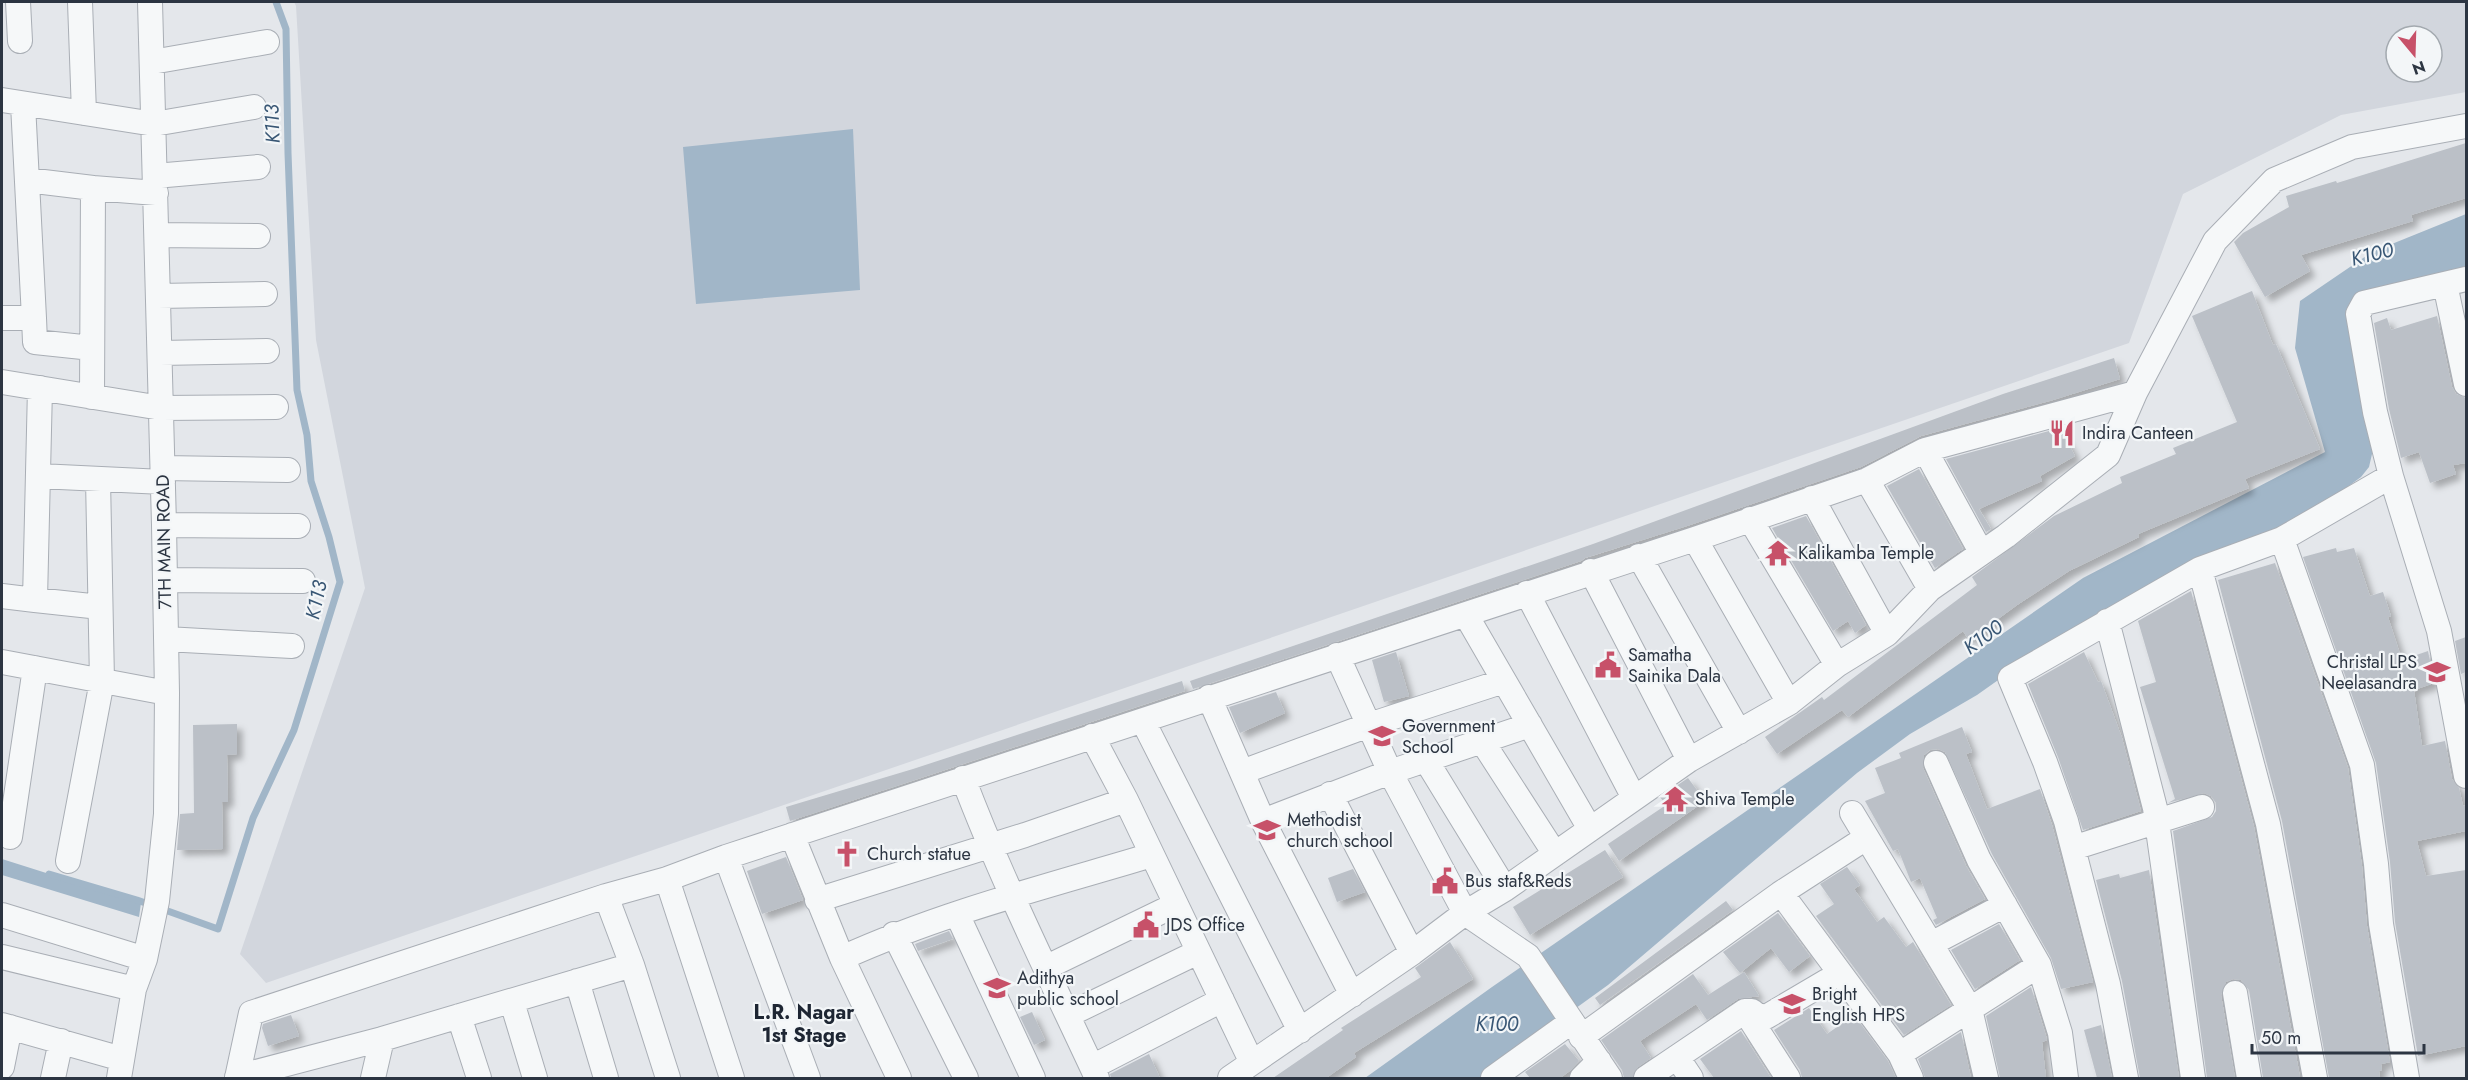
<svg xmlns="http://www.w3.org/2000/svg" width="2468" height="1080" viewBox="0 0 2468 1080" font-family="Jost,sans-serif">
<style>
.built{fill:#d2d6dd;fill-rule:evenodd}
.water{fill:#a1b6c8}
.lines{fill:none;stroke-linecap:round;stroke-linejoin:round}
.stream{stroke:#a1b6c8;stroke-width:7}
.building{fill:#bbc0c7;filter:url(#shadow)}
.minor-casing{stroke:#a9aeb5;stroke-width:26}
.minor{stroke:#f6f8f9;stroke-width:24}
.labels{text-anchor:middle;stroke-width:4.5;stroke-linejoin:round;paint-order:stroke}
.poi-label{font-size:18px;fill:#2c3542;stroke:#f3f6f8;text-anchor:start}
.street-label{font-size:18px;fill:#2c3542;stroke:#f3f6f8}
.water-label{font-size:20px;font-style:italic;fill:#385674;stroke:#f3f6f8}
.neighbourhood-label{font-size:20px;font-weight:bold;fill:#1e2633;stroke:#f3f6f8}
</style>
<defs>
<filter id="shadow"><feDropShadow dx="5.5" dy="5.5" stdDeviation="3" flood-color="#0004"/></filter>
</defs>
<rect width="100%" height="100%" fill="#e4e7eb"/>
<path class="built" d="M294,2H2466V92L2341,115L2183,194L2129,343L266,983L240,954L365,588L316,340L296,6ZM2396,36H2432V72H2396Z"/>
<path class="water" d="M853,129L860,290L696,304L683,147Z
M2466,214V266L2352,300L2375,441L2369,467L2361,477L2305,518L2035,654L1977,695L1910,734L1857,773L1608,985L1479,1078H1365L1492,987L2083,578L2325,452L2295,348L2300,301L2372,252Z
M2,859L141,903L139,917L2,875Z"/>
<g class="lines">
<path class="stream" d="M49,874L137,900L218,929L253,818L294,730L340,582L329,537L311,481L307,435L297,390L288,153L286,29L276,2"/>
</g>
<path class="building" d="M2466,143V198L2411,215L2413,221L2301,255L2310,271L2265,297L2234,242L2243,233L2289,207L2286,196L2336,181L2337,183Z
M2252,291L2273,345L2276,344L2320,449L2245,479L2249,488L2138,534L2139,537L2069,571L2017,605L1969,640L1963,631L1848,717L1842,710L1777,754L1765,737L1822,697L1824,700L1977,585L1972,577L2054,516L2122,483L2120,477L2176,454L2173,448L2237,422L2192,316Z
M2437,316L2452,387L2456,394L2466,398V463L2453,465L2456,474L2430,483L2419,452L2401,458L2389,409L2374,323L2387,318L2391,330Z
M2114,358L2120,379L2053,400L1921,436L1861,467L1690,525L1585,558L1581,561L1193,689L1190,681L1593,544L2003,394Z
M2060,428L2075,456L2040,476L2042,481L1979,509L1991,529L1986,532L1946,459Z
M1919,469L1963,549L1935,568L1887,486Z
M1806,516L1866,625L1855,633L1848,621L1833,631L1772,528Z
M2336,548L2337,552L2354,548L2370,596L2383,592L2391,616L2388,617L2402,660L2428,651L2434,683L2414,690L2422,746L2445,741L2452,779L2459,788L2463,806L2466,805V831L2417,841L2426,876L2466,870V1046L2418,1056L2395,922L2390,862L2376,763L2303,557Z
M2275,563L2348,768L2362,866L2367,926L2390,1062L2381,1064L2382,1070L2379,1071L2380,1078H2329L2282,821L2218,580Z
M2191,591L2254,827L2300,1077L2263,1078L2249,990L2241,980L2233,979L2226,982L2221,995L2235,1078H2207L2173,831L2212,817L2216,811V803L2211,796L2204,793L2168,803L2175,799L2140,687L2156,682L2138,621Z
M2466,637V672L2461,674L2455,641Z
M1396,652L1409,696L1384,702L1372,660Z
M2084,652L2098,682L2101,681L2122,738L2141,811L2083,830L2058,757L2028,684Z
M1182,681L1185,691L790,821L786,807L913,769Z
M1276,692L1285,713L1240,733L1229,707Z
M237,724V754L227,755L228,802H222L223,849L177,850L180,814L194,813L193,725Z
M1962,727L1972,752L1966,754L1987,809L2040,789L2052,825L2093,982L2061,989L2051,958L1992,854L1945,752L1938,749L1930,750L1924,755L1923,768L1966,866L1985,899L1936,925L1933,920L1937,918L1920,878L1911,882L1898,849L1893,851L1865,801L1885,793L1875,768L1901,758L1899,753Z
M1688,778L1705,801L1619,861L1608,844L1666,805L1660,797Z
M1605,850L1623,877L1530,935L1513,907Z
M786,857L803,900L762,914L747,871Z
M1847,867L1860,885L1854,889L1877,922L1884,917L1906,947L1913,942L1951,1005L1904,1035L1816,916L1834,904L1820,884Z
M1353,869L1365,892L1337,902L1328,878Z
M2149,870L2179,1078H2140L2122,981L2096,880L2119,874L2120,878Z
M1726,901L1733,910L1600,1005L1595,998Z
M1778,913L1810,956L1789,972L1771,948L1740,973L1723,952Z
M1999,924L2020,960L1975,989L1951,950Z
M949,931L953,939L918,951L915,944Z
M1450,942L1473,979L1354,1053L1356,1057L1326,1078H1273L1343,1030L1341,1028L1421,977L1415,968Z
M1744,972L1759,996L1738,999L1707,1020L1696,1004L1640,1041L1651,1058L1638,1067L1632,1078H1624L1622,1070L1601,1040L1693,974L1708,995Z
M2031,987L2046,1036L2047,1040L2042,1042L2046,1078H2000L1986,1016Z
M1809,1008L1827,1034L1854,1015L1888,1061L1896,1078H1802L1800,1070L1774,1030Z
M1032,1012L1045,1040L1034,1045L1020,1017Z
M291,1015L299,1036L268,1046L262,1028L263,1024Z
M2101,1025L2112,1078H2097L2084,1030Z
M1741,1031L1771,1078H1714L1700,1059Z
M1961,1032L1971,1078H1925L1918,1059Z
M1565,1044L1579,1061L1571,1070L1560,1078H1530L1525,1072Z
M1149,1054L1160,1078H1111L1110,1074Z"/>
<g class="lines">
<g class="minor-casing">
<path id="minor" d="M18,2L20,41
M80,2L84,113
M152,62L267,42
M2,100L154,124L254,107
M155,176L258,167
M27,180L93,188
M157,235L258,236
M2445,284L2466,384
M158,296L265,294
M2,318H34L23,104
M34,318L35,342L92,348
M160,353L267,351
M2,382L161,408L276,407
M92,397L93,188L156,193
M1925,450L1981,552
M163,468L288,470
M39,476L163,482
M2391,476L2375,412L2358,314L2364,303L2466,279
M1867,480L1930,589
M1812,498L1887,634
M1750,519L1837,665
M164,525L298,526
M1695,539L1789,703
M2282,539L2362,765L2376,864L2381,924L2407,1078
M1639,556L1739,732
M2200,569L2268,824L2315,1078
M1591,571L1689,760
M165,580L303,581
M1527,593L1634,798
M2,596L35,600L40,388
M35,600L100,607
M1466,615L1590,829
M2107,621L2155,808L2193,1078
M166,639L292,646
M1337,655L1390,772L1465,913L1528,956L1610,1078
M2,662L167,693
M1209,697L1263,821L1352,995
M1143,721L1300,1031
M1092,736L1126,800L1252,1063
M1482,741L1555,854
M1426,760L1505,889
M1936,763L1979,860L2039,965L2060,1033L2066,1078
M1242,772L1369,725L1504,681
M963,778C1002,881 1051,979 1097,1078
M1330,794L1412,953
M1852,813L1970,1009L1986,1078
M1263,821L1390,772L1530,725
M792,835L842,958L899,1078
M10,837L35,668
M2073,848L2202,807
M726,857L808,1078
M68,861L102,681L98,479
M667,879L732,1078
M1781,893L1866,838
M606,896L632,965L668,1078
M817,900L1025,835L1126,800
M957,914L1033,1078
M2,915L145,959
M894,934L966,1078
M1931,944L2005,905
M2,957L134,989
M842,958C941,913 1048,886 1152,855
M1047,967L1175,905
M577,981L606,1078
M2235,993L2249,1078
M512,1002L535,1078
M1745,1011L1788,1078
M1068,1015L1198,952
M459,1016L479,1078
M2,1025L122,1059
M1581,1037L1781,893L1900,1054L1911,1078
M382,1039L632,965
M1900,1054L2039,965
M1677,1057L1691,1078
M2,1067L10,1027
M1092,1067L1222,1000
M237,1077L382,1039L373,1078
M53,1078L61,1041
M119,1078L134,989L145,959L157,901L166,814L167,693L164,525L150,2
M237,1078L251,1013L606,896L667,879L726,857L1695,539L1867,480L1925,450L2135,393
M1230,1078L1412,953L1465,913L1505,889L1689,760L1789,703L1837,665L1887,634L1930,589L2006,536L2108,455L2135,393L2215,241L2274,180L2352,147L2466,126
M1493,1078L1571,1022
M1582,1078L1599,1061
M1646,1078L1745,1011H1752L1757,1015L1766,1017L1827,981
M2126,1078L2108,984L2066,821L2045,762L2010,678L2200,569L2282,539L2391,476L2439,631L2466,776"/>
</g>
<use href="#minor" class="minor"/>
</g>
<defs>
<g id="restaurant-bare" transform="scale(2.07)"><path d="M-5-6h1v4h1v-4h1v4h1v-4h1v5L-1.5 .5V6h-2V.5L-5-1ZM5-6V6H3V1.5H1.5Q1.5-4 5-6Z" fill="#c75169" stroke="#f3f6f8" stroke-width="2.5" paint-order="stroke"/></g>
<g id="temple-bare" transform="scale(2.07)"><path d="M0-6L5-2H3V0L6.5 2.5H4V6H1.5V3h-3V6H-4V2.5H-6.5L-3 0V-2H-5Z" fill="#c75169" stroke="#f3f6f8" stroke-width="2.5" paint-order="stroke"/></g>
<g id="civic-bare" transform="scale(2.07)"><path d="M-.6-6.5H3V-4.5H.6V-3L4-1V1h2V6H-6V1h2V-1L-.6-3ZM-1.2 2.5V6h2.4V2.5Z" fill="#c75169" stroke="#f3f6f8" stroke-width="2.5" paint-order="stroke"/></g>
<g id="school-bare" transform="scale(2.07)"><path d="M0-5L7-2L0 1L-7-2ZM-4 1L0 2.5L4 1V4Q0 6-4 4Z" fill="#c75169" stroke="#f3f6f8" stroke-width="2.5" paint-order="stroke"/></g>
<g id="church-bare" transform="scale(2.07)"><path d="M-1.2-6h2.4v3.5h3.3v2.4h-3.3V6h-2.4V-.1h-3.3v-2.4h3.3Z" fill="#c75169" stroke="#f3f6f8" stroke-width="2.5" paint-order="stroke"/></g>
</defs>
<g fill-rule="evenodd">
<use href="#restaurant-bare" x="2062" y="433"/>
<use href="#temple-bare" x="1778" y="553"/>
<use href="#civic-bare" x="1608" y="665"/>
<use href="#school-bare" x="2437" y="672"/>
<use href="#school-bare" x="1382" y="736"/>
<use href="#temple-bare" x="1675" y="799"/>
<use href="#school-bare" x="1267" y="830"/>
<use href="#church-bare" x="847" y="854"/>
<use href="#civic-bare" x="1445" y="881"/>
<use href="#civic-bare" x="1146" y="925"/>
<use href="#school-bare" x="997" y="988"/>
<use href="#school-bare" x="1792" y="1004"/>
</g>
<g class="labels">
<g class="poi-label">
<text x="2082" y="439">Indira Canteen</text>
<text x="1798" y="559">Kalikamba Temple</text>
<text x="1628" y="661">Samatha<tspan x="1628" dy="21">Sainika Dala</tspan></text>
<text x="2417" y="668" text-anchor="end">Christal LPS<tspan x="2417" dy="21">Neelasandra</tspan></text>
<text x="1402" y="732">Government<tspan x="1402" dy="21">School</tspan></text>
<text x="1695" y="805">Shiva Temple</text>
<text x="1287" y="826">Methodist<tspan x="1287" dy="21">church school</tspan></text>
<text x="867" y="860">Church statue</text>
<text x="1465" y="887">Bus staf&amp;Reds</text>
<text x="1166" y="931">JDS Office</text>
<text x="1017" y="984">Adithya<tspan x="1017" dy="21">public school</tspan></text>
<text x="1812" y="1000">Bright<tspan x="1812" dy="21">English HPS</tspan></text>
</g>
<g class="street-label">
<text transform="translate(164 542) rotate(-91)" y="6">7TH MAIN ROAD</text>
</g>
<g class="water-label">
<text transform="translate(272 124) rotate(-92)" y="7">K113</text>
<text transform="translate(2372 254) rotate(-14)" y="7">K100</text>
<text transform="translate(316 600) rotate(-78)" y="7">K113</text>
<text transform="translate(1983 637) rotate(-36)" y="7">K100</text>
<text x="1497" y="1031">K100</text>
</g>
<g class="neighbourhood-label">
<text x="804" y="1019">L.R. Nagar<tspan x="804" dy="23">1st Stage</tspan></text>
</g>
</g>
<rect width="2468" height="1080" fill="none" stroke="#2c3542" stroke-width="6"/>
<g transform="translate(2414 54) rotate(161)"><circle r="28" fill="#f3f6f8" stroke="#a3a9af" stroke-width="1.5"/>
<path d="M0-4.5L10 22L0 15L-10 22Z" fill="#c75169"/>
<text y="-9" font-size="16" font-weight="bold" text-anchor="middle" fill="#2c3542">N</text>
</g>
<path d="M2252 1044v9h172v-9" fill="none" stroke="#2c3542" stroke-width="3"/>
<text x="2261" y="1044" font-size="18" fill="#2c3542" stroke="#f3f6f8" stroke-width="4.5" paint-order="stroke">50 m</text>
</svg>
